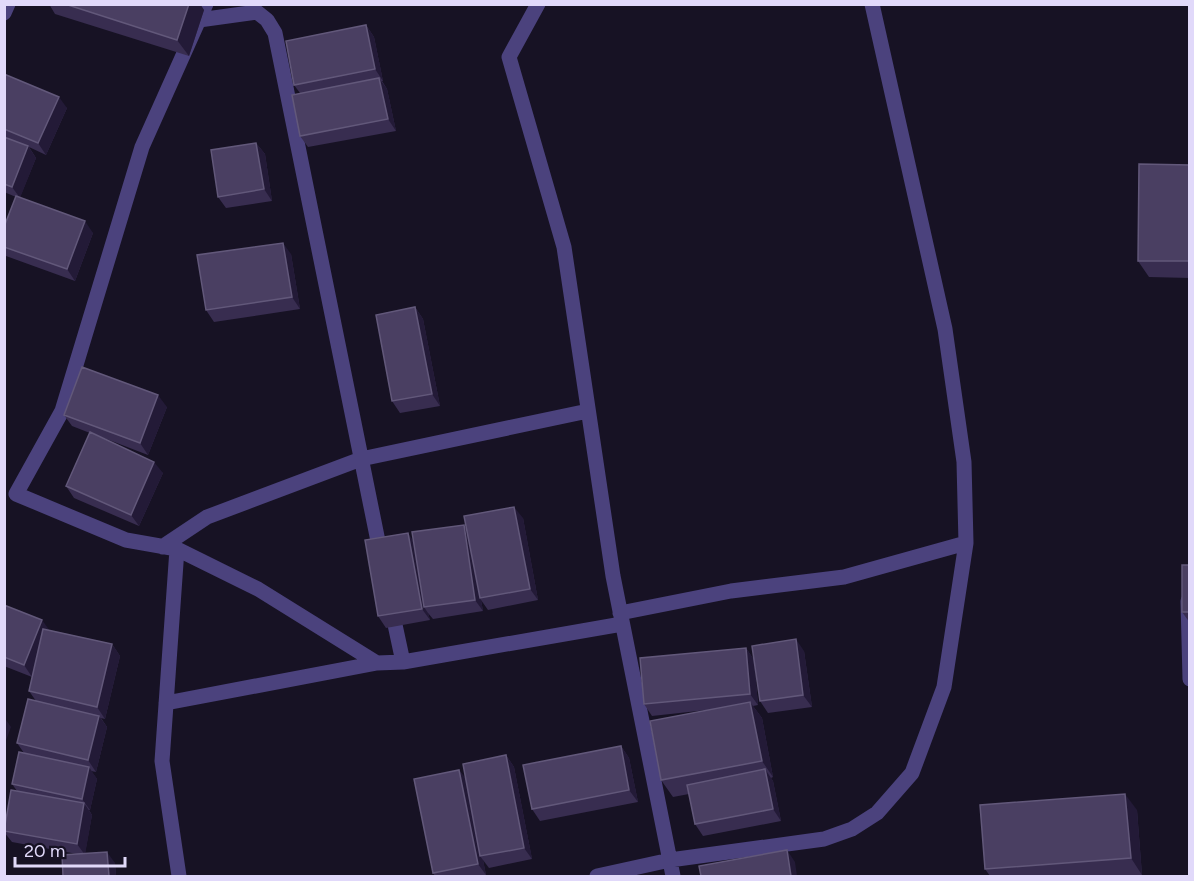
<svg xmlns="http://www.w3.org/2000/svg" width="1194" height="881" viewBox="0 0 1194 881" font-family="Figtree,sans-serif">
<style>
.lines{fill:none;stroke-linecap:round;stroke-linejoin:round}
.minor{stroke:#4b427d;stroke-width:15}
.wall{fill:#382d50}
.shaded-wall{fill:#231a37}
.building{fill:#4a3f62;stroke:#62587a;stroke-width:1.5}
</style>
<rect width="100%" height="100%" fill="#171224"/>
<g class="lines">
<path class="minor" d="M538,4L509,57L564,247L613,576L673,876
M4,13L8,4
M199,20L257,12L267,20L275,33L381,556
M162,547L207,517L361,459L588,411
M177,549L258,589L377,663
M1188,601L1190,679
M391,606L403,662
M620,613L731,591L844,577L966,543
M166,703L377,663L403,662L622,624
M179,876L162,761L177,549L126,540L16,494L62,411L142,147L206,4
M597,876L670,860L824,839L852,829L877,813L912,773L944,687L966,543L964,462L945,329L872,4"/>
</g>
<path class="wall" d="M49,4H200L204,10L189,56L55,14Z
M366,25L374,37L383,81H382L387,89L396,131L308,147L300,136V93L294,85Z
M4,74L67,108L46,155L29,147L36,158L20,197L93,233L75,281L6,256L4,254V227L16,197L4,192Z
M256,143L265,154L272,201L226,208L218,197Z
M1190,165V278L1149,277L1138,261Z
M291,254L300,309L214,322L206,310Z
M415,307L423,319L440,406L400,413L392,401Z
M167,407L148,455L96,435L163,473L139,526L74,498L66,486L90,433L72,426L64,415Z
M523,518L538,600L488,610L481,600L483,611L433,619L428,613L430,620L386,628L378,616L414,542L464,525L467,530Z
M1190,565V623L1182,612Z
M4,605L49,630L112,644L120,656L105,719L101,718L107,727L96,772L91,771L97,779L90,810H89L92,815L85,853L115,863L116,876H63L77,854L12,842L4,832V827L17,791L12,784L24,753L17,743L36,701L29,691L32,677L4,666Z
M746,648L754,660L758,705L753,706L762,718L773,777L771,778L773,781L781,821L703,836L695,824L689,794L673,797L661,780L707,710L652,716L644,704Z
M804,651L812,707L768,713L760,701Z
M621,746L629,758L638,802L540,821L532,809Z
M506,755L514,767L532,859L489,868L483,860L486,875L480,876H435L433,873L459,770L465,779Z
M1137,810L1142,875L1120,876H990L985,869Z"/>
<path class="shaded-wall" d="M189,4H200L204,10L189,56L177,40Z
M366,25L374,37L383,81L375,69Z
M379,78L387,89L396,131L388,119Z
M59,97L67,108L46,155L38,143Z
M256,143L265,154L272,201L264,189Z
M28,146L36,158L20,198L12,187Z
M85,221L93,233L75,281L67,269Z
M283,243L291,254L300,309L292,297Z
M415,307L423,319L440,406L432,394Z
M158,395L167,407L148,455L140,443Z
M154,462L163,473L139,526L131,515Z
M514,507L523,518L538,600L530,589Z
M464,525L472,537L480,598L481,600L483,611L475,600Z
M408,533L416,545L424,607L428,613L430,620L422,609Z
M42,620L50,631L32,677L24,665Z
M796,639L804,651L812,707L803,695Z
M112,644L120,656L105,719L97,707Z
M746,648L754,660L758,705L750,694Z
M750,702L762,718L773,777L762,761Z
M99,716L107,727L96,772L88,760Z
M4,717L11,727L4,746Z
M621,746L629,758L638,802L629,790Z
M506,755L514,767L532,859L524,848Z
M89,767L97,779L90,810L82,799Z
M765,769L773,781L781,821L773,809Z
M459,770L468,781L480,856L483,860L486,875L478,864Z
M1125,794L1137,810L1142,875L1131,858Z
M84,803L92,815L85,855L77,844Z
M787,850L795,862L797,876H791Z
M107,852L115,863L116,876H109Z"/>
<path class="building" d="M65,4H189L177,40Z
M366,25L375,69L294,85L286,41Z
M4,74L59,97L38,143L4,129Z
M379,78L388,119L300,136L292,95Z
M4,137L28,146L12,187L4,184Z
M256,143L264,189L218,197L211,150Z
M1139,164L1190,165V261H1138Z
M16,196L85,221L67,269L4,247V227Z
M283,243L292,297L206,310L197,255Z
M415,307L432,394L392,401L376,315Z
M82,367L158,395L140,443L64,415Z
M90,432L154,462L131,515L66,486Z
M514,507L530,589L480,598L464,516Z
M464,525L475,600L424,607L412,532Z
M408,533L422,609L378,616L365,540Z
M1182,565H1190V612H1182Z
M4,605L42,620L24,665L4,657Z
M43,629L112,644L97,707L29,691Z
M796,639L803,695L760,701L752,646Z
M746,648L750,694L644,704L640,658Z
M28,699L99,716L88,760L17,743Z
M750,702L762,761L661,780L650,721Z
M621,746L629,790L532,809L523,765Z
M19,752L89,767L82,799L12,784Z
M506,755L524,848L480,856L463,764Z
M765,769L773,809L695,824L687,785Z
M459,770L478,864L433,873L414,779Z
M11,790L84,803L77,844L4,831Z
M1125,794L1131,858L985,869L980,805Z
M787,850L791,876H701L699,866Z
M107,852L109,876H63L62,855Z"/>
<rect width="1194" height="881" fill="none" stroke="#e1d9fa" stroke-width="12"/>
<path d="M15 857v9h110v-9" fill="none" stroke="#e1d9fa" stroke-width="3"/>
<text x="24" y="857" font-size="18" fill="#e1d9fa" stroke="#171224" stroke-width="4.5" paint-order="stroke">20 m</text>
</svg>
